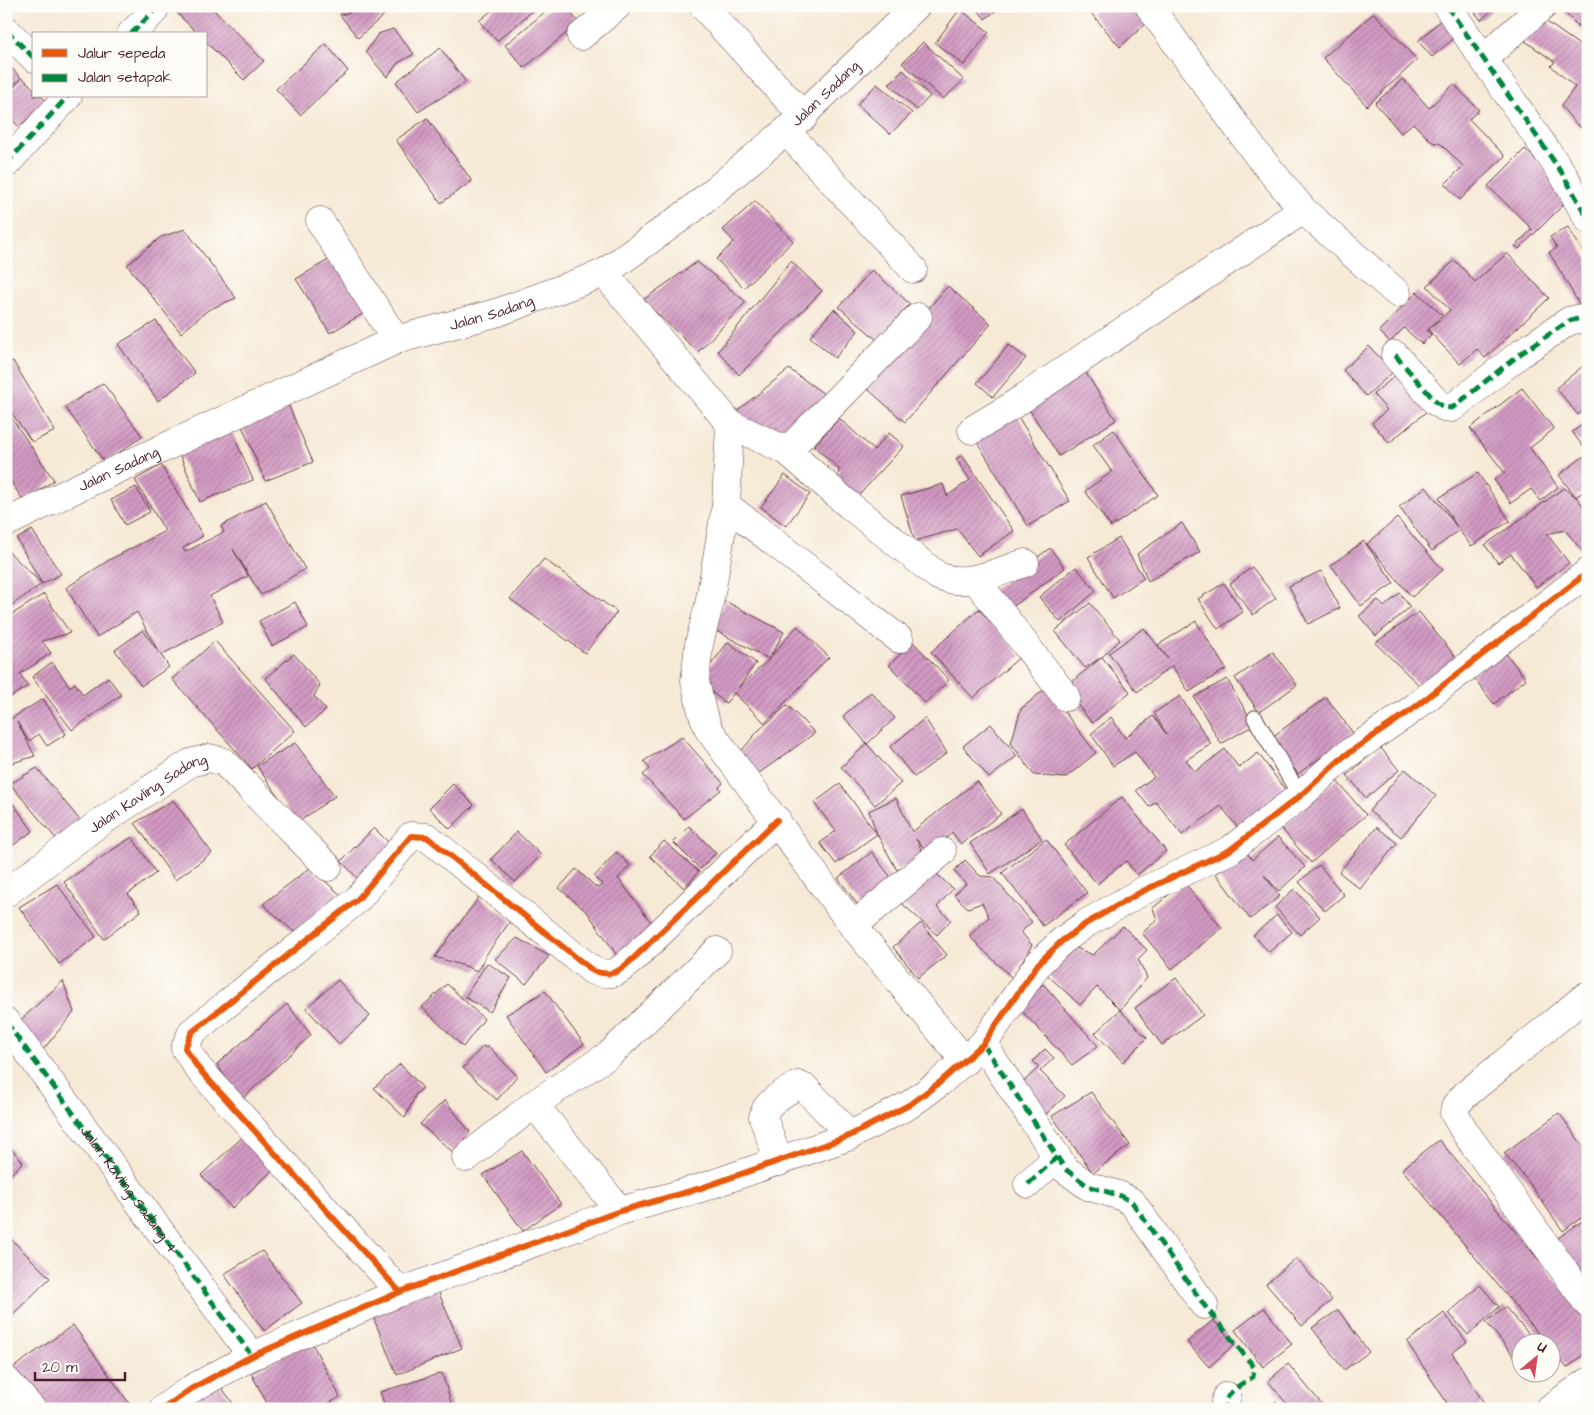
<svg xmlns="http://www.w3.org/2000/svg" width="1594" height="1415" viewBox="0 0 1594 1415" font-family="'Architects Daughter',sans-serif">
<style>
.building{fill:url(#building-hatch)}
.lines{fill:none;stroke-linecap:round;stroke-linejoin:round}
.lane-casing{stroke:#643d44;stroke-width:17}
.street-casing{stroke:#643d44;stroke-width:29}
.lane{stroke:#fff;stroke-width:15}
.street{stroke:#fff;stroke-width:28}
.quiet{stroke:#00873e;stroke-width:5;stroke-dasharray:10 5;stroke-linecap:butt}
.cycleway-casing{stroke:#fdfcf7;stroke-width:9}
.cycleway{stroke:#e8590c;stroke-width:6}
.labels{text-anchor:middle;stroke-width:4.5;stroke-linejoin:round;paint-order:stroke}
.street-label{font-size:15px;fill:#4a1f2b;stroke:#fdfcf7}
</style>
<defs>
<pattern id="building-hatch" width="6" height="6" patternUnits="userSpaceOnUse" patternTransform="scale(1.25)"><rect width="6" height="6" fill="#d29ac3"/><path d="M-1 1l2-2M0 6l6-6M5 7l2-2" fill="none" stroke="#ac7d9f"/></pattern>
</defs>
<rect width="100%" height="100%" fill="#fdfcf7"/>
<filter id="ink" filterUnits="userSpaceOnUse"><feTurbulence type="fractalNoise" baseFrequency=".02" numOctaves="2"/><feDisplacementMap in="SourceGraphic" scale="10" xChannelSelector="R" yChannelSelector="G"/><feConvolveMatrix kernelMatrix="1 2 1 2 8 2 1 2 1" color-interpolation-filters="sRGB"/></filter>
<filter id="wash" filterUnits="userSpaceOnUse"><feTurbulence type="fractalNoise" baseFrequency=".0096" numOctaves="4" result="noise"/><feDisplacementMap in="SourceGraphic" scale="20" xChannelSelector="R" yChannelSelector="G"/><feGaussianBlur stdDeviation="1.12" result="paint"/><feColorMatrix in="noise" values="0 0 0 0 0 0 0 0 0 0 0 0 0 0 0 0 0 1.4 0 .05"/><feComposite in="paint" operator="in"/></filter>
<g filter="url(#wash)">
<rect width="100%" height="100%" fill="#f6e9d5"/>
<g id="blocks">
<path class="building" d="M191,6H210L264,61L244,80L206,42V34H198L177,13Z
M355,6H374L384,15L358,38L340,15L351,12Z
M497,6H538L497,41L479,21Z
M552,6H565L579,23L524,68L505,45Z
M975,6H1002L985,19Z
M1098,6H1136L1149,21L1120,47L1091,13Z
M1470,6H1496L1481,20Z
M1558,6H1588V36Z
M960,9L989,32L964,65L935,43Z
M1374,13L1417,60L1367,106L1323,58Z
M1541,18L1588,51V132L1576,124L1561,106L1575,87L1551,66L1555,62L1525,41Z
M1442,19L1457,36L1432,57L1418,41Z
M393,29L414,54L398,63L387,77L366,52L378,34Z
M923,42L964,80L943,99L902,63Z
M326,44L348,71L300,115L276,89Z
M440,48L466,82L418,112L396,82Z
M6,62L21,78L6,92Z
M903,70L930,96L917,110L889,84Z
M23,78L34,89V96H41L46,101L19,127L6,113V95Z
M1403,79L1429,108L1454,84L1479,110L1469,119L1505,156L1460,200L1445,184L1463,166L1441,144L1432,142L1413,123L1401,133L1375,103Z
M877,84L912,113L890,134L857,104Z
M427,118L472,181L441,203L396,140Z
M1525,149L1555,180L1563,205L1519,249L1515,246L1532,229L1488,186Z
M755,201L793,241L744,288L716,259L734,242L723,230Z
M1568,227L1588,260V303L1582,309L1549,252L1557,248L1550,237Z
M185,229L236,298L208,310L181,333L127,265L161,237Z
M1507,253L1549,298L1485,358L1477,349L1460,364L1428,330L1431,335L1422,344L1404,328L1390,342L1379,331L1417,292L1442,315L1426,332L1450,310L1427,286L1455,260L1475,282Z
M335,256L369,310L330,333L296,279Z
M791,261L822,291L739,375L718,351Z
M697,262L746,302L698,352L643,300Z
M872,270L910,304L877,340L839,307Z
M948,286L991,324L905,422L862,384Z
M834,309L858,331L835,358L810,337Z
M156,321L195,373L158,401L118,344Z
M1009,345L1026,358L993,397L977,383Z
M1369,346L1393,372L1366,396L1343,370Z
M13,361L55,431L32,442L6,405V364Z
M1588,362V407L1578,415L1556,388Z
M789,369L827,396L782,443L737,411Z
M1084,370L1116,420L1059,456L1027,406Z
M1402,370L1433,406L1389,443L1372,423L1387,410L1373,394Z
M103,383L142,436L105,463L65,407Z
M1522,388L1554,429L1530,448L1558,487L1540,501L1531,489L1511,503L1494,480L1505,473L1470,428Z
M287,402L313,462L265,481L240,421Z
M6,410L54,480L24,501L6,475Z
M1017,415L1070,501L1028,526L976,440Z
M839,418L874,450L889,433L904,446L857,497L838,479L839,469L814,446Z
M1588,420V453L1572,432Z
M231,429L253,480L200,502L178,451Z
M1114,430L1158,495L1111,527L1085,491L1112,472L1093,445Z
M1588,453V488L1576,497L1559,475Z
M962,455L1014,531L978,556L957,529L915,541L901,496L943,484L947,496L970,480L956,459Z
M161,465L203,536L183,548L185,552L224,532L221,526L266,501L305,569L261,595L233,549L248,576L210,596L223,622L161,655L169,667L141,686L115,650L143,630L159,653L137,612L97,637L66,588L109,560L165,531L135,480Z
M1478,473L1510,521L1471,546L1459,530L1432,551L1399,507L1426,487L1457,527L1439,498Z
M785,475L810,494L786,526L761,507Z
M136,487L150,512L125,525L111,500Z
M1564,488L1576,497L1588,512V558L1565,530L1547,534L1569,563L1536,587L1511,554L1498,563L1485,545Z
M1397,518L1443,570L1412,597L1367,544Z
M1182,523L1200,552L1148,581L1137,554Z
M32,530L61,574L42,584L17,539Z
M1119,538L1144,578L1113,598L1088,557Z
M1364,541L1394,583L1361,606L1331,565Z
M1050,548L1065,568L1008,610L993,590Z
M6,549L42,584L6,609Z
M544,559L617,612L585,653L510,599Z
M1076,567L1096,591L1060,622L1039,597Z
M1252,567L1276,598L1253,615L1230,584Z
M1321,571L1340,608L1308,624L1289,586Z
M1224,583L1243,612L1218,629L1198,599Z
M1400,593L1410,607L1376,636L1359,616L1378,600L1384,607Z
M44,594L70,633L42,641L51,653L20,674L28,686L6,700V618Z
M725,601L784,632L769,659L711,628Z
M295,602L308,627L272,646L259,621Z
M1090,603L1120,640L1102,657L1130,692L1092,723L1064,688L1102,657L1085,668L1055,631Z
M979,609L1021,656L973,698L931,652Z
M1419,612L1458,660L1420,686L1375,643Z
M1196,621L1226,669L1189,692L1172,666L1137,692L1109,653L1144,628L1168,659L1158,645Z
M797,626L829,657L765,723L734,693L726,703L698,682L728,642L756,663L738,688L768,660Z
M215,641L295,731L252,769L172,679Z
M913,642L949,680L925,703L889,665Z
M1504,651L1526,679L1494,704L1472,675Z
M1273,652L1297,685L1259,712L1235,678Z
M294,654L320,685L314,696L326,710L306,727L265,678Z
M52,662L70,687L75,683L83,695L108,677L121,695L72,730L32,677Z
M1227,679L1254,725L1221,744L1194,697Z
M1046,688L1096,753L1065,778L1034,775L1011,743L1021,709Z
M871,692L895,718L867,744L843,716Z
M1180,696L1211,744L1186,760L1195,772L1225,749L1239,768L1258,753L1286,791L1238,828L1221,806L1182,835L1156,802L1149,807L1136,790L1154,777L1135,752L1113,766L1091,734L1111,717L1125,738L1153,716L1167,735L1154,713Z
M1326,697L1353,733L1298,774L1271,738Z
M43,699L66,734L47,746L39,734L29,741L17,722L35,756L6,765V722Z
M787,705L815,733L755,776L738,755L758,731Z
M925,718L947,753L914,777L890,747Z
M991,724L1017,756L989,778L963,746Z
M682,737L723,783L719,787L721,790L684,819L643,775L650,769L644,761Z
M295,743L335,796L297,823L257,766Z
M867,744L901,783L875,805L841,767Z
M1380,747L1399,770L1366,798L1347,775Z
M37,768L88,830L63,847L10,784Z
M1405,769L1436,796L1401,837L1369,811Z
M1336,780L1366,815L1311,863L1281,828Z
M977,781L1001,814L961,844L952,832L930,856L916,839L925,857L897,870L877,834L869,811L896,798L912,832Z
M453,784L474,805L450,829L429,808Z
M840,784L877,834L836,864L820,843L836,831L814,803Z
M6,794L33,831L12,846L6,838Z
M1122,797L1166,851L1137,875L1126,861L1097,884L1064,845Z
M173,800L212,853L175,880L135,823Z
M1022,809L1042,839L990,874L970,843Z
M689,826L716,853L700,869L673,842Z
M1377,827L1397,843L1360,889L1339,872Z
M374,828L396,850L362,883L341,861Z
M517,832L541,855L515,882L491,859Z
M132,837L156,873L128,894L141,911L104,939L64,882Z
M1278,837L1305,867L1279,891L1264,875L1280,896L1250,919L1216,874L1246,851L1252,860Z
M1046,839L1087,893L1043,926L1002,873Z
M664,841L699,872L684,888L650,856Z
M616,852L630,865L618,878L656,929L618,957L588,913L559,888L576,869L597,888L603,885L594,877Z
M872,852L895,883L860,908L838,878Z
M965,860L980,876L993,877L1032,922L1021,932L1032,945L1012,978L969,936L989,917L982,903L968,908L954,895L966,884L954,871Z
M1319,865L1344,895L1325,911L1299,882Z
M928,866L953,889L937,907L951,920L937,935L897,899Z
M310,868L350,903L294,932L263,904Z
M1184,882L1222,928L1172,969L1142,933L1157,920L1153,908Z
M57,884L96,937L59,964L19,907Z
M1294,889L1320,917L1300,935L1275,907Z
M479,897L511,920L486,955L478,970L474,971L468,967L435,957Z
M1277,915L1292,932L1269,952L1253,935Z
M921,923L947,955L918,978L893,947Z
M1123,926L1147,950L1138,959L1147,978L1120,1010L1097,987L1080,1005L1041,969L1074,947L1093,955Z
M517,938L549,956L526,984L495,959Z
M487,963L511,978L490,1012L465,997Z
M1176,978L1203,1015L1162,1045L1135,1008Z
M338,980L370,1016L339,1044L306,1008Z
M63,981L74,1012L37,1057L15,1025Z
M447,984L484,1019L463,1047L422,1007Z
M1043,984L1098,1046L1072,1065L1019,1008Z
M545,991L584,1044L546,1072L506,1015Z
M287,1004L311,1035L240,1101L217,1064Z
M1120,1010L1147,1038L1123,1062L1095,1033Z
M483,1046L486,1048L488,1046L517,1076L497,1100L463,1068Z
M1045,1049L1054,1058L1040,1071L1065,1096L1043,1117L1016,1089L1039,1067L1033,1061Z
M400,1064L423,1088L416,1094L405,1118L374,1088Z
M1091,1092L1130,1145L1093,1173L1052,1116Z
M445,1100L470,1132L455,1154L420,1124Z
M1559,1113L1588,1153V1213L1563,1231L1527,1180L1504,1153Z
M245,1135L276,1167L232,1208L201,1175Z
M1439,1140L1588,1319V1351L1567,1368L1552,1350V1342H1545L1402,1169Z
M6,1143L23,1162L6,1179Z
M522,1151L561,1204L523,1231L483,1175Z
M1588,1217V1299L1548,1245Z
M6,1234L50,1278L6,1321Z
M262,1251L302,1303L264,1331L224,1274Z
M1296,1258L1332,1300L1302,1326L1266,1284Z
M1480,1285L1499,1307L1468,1335L1449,1313Z
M436,1286L462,1348L397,1375L371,1312Z
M1505,1307L1536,1342H1522V1356L1517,1360L1486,1322Z
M1264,1308L1292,1344L1263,1367L1235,1330Z
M1338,1310L1369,1352L1344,1370L1312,1328Z
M1444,1313L1467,1342L1452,1353L1484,1403L1475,1409H1451L1407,1342Z
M1213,1320L1235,1344L1209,1367L1187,1342Z
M73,1325L129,1403L121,1409H38L10,1370Z
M311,1341L340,1397L319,1409H270L251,1373Z
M1288,1364L1326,1409H1291L1268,1381Z
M442,1373L453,1409H386L380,1392Z
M217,1381L237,1409H199L192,1399Z
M1276,1401L1282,1409H1265Z"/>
</g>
</g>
<g filter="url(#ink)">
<use href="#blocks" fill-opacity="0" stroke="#643d44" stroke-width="1"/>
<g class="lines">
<g class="lane-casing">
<path id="lane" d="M1255,718L1300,796"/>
</g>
<g class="street-casing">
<g id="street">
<path d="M703,6L804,117"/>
<path d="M1149,6L1256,153L1303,210L1397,293"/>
<path d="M1447,6L1564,176L1588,219"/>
<path d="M6,30L34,58"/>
<path d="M131,34L153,12L156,6"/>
<path d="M581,36L617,6"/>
<path d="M1484,58L1543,6"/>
<path d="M786,131L913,269"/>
<path d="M6,164L68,96"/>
<path d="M320,221L396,340"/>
<path d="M604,273L730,424L726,505L709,605L699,644L695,681L702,712L709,730L853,926L965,1061"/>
<path d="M1395,355L1436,402L1444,407L1452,408L1520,354L1569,321L1582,318L1588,322"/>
<path d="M730,424L787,451L849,505L938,576C967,588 997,572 1025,563"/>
<path d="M972,430L1007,409L1303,210"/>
<path d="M787,451L918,317"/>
<path d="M726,505L899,639"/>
<path id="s1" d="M6,523L75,489L396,340L499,312L604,273L690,211L786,131L916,6"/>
<path d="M975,579L1066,697"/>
<path id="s2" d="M6,893L98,824L190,763L209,758L224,762L328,867"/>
<path d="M853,926L942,852"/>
<path d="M1586,996L1465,1095L1456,1105L1454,1113L1465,1132L1588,1304"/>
<path id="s3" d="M6,1022L252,1356"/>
<path d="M983,1044L1065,1169L1088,1186L1121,1196L1132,1202L1204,1305"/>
<path d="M534,1104L620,1211"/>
<path d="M466,1158L534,1104L610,1054L717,951"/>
<path d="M779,1162L763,1117C765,1102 786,1092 798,1085L805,1088L838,1122L847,1137"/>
<path d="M1028,1184L1057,1157"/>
<path d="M400,1292L198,1068L185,1048L192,1032L358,899L411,836L427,837L593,971C616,978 620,970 636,956L777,820"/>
<path d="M6,1380L32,1409"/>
<path d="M163,1409L191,1389L252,1356L400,1292L620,1211L701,1188L847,1137L909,1105L939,1083L983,1044L1038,964L1062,941L1087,923L1141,892L1230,850L1300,796L1343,757L1410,711L1588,572"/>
<path d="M1226,1409L1225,1402L1227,1396"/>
<path d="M1549,1409L1588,1382"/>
</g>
</g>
<use href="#lane" class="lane"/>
<use href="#street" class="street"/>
<path class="quiet" d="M1447,6L1564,176L1588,219
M6,30L34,58
M131,34L153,12L156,6
M6,164L68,96
M1395,355L1436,402L1444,407L1452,408L1520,354L1569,321L1582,318L1588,322
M6,1022L252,1356
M983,1044L1065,1169L1088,1186L1121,1196L1132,1202L1204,1305L1254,1367L1253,1377C1241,1385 1222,1393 1226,1409
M1028,1184L1057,1157"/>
<g class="cycleway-casing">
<path id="cycleway" d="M400,1292L198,1068L185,1048L192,1032L358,899L411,836L427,837L593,971C616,978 620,970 636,956L777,820
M163,1409L191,1389L252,1356L400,1292L620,1211L701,1188L847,1137L909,1105L939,1083L983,1044L1038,964L1062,941L1087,923L1141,892L1230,850L1300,796L1343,757L1410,711L1588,572"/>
</g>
<use href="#cycleway" class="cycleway"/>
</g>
</g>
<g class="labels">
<g class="street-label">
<text dy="5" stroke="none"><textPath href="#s1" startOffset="935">Jalan Sadang</textPath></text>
<text dy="5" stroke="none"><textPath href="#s1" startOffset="530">Jalan Sadang</textPath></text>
<text dy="5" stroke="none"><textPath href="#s1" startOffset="125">Jalan Sadang</textPath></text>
<text dy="5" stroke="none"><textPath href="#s2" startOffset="174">Jalan Kavling Sadang</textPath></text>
<text dy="5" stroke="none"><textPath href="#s3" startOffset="208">Jalan Kavling Sadang 4</textPath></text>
</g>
</g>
<rect width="1594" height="1415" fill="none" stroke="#fdfcf7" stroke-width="25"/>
<rect x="32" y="32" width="175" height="65" fill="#fdfcf7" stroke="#b5a4a5"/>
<rect x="42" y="49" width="25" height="8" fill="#e8590c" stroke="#b5a4a5"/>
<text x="78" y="58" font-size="15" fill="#4a1f2b">Jalur sepeda</text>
<rect x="42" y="74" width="25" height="8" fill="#00873e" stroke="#b5a4a5"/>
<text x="78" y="82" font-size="15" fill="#4a1f2b">Jalan setapak</text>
<g transform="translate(1536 1358) rotate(29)"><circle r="24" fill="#fdfcf7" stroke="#b5a4a5"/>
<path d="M0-4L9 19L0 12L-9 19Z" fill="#d1495b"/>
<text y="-8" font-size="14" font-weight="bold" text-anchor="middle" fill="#4a1f2b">U</text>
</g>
<path d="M35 1372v8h90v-8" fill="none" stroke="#4a1f2b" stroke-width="2.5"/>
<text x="42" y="1372" font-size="15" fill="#4a1f2b" stroke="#fdfcf7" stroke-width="4" paint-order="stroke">20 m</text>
</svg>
